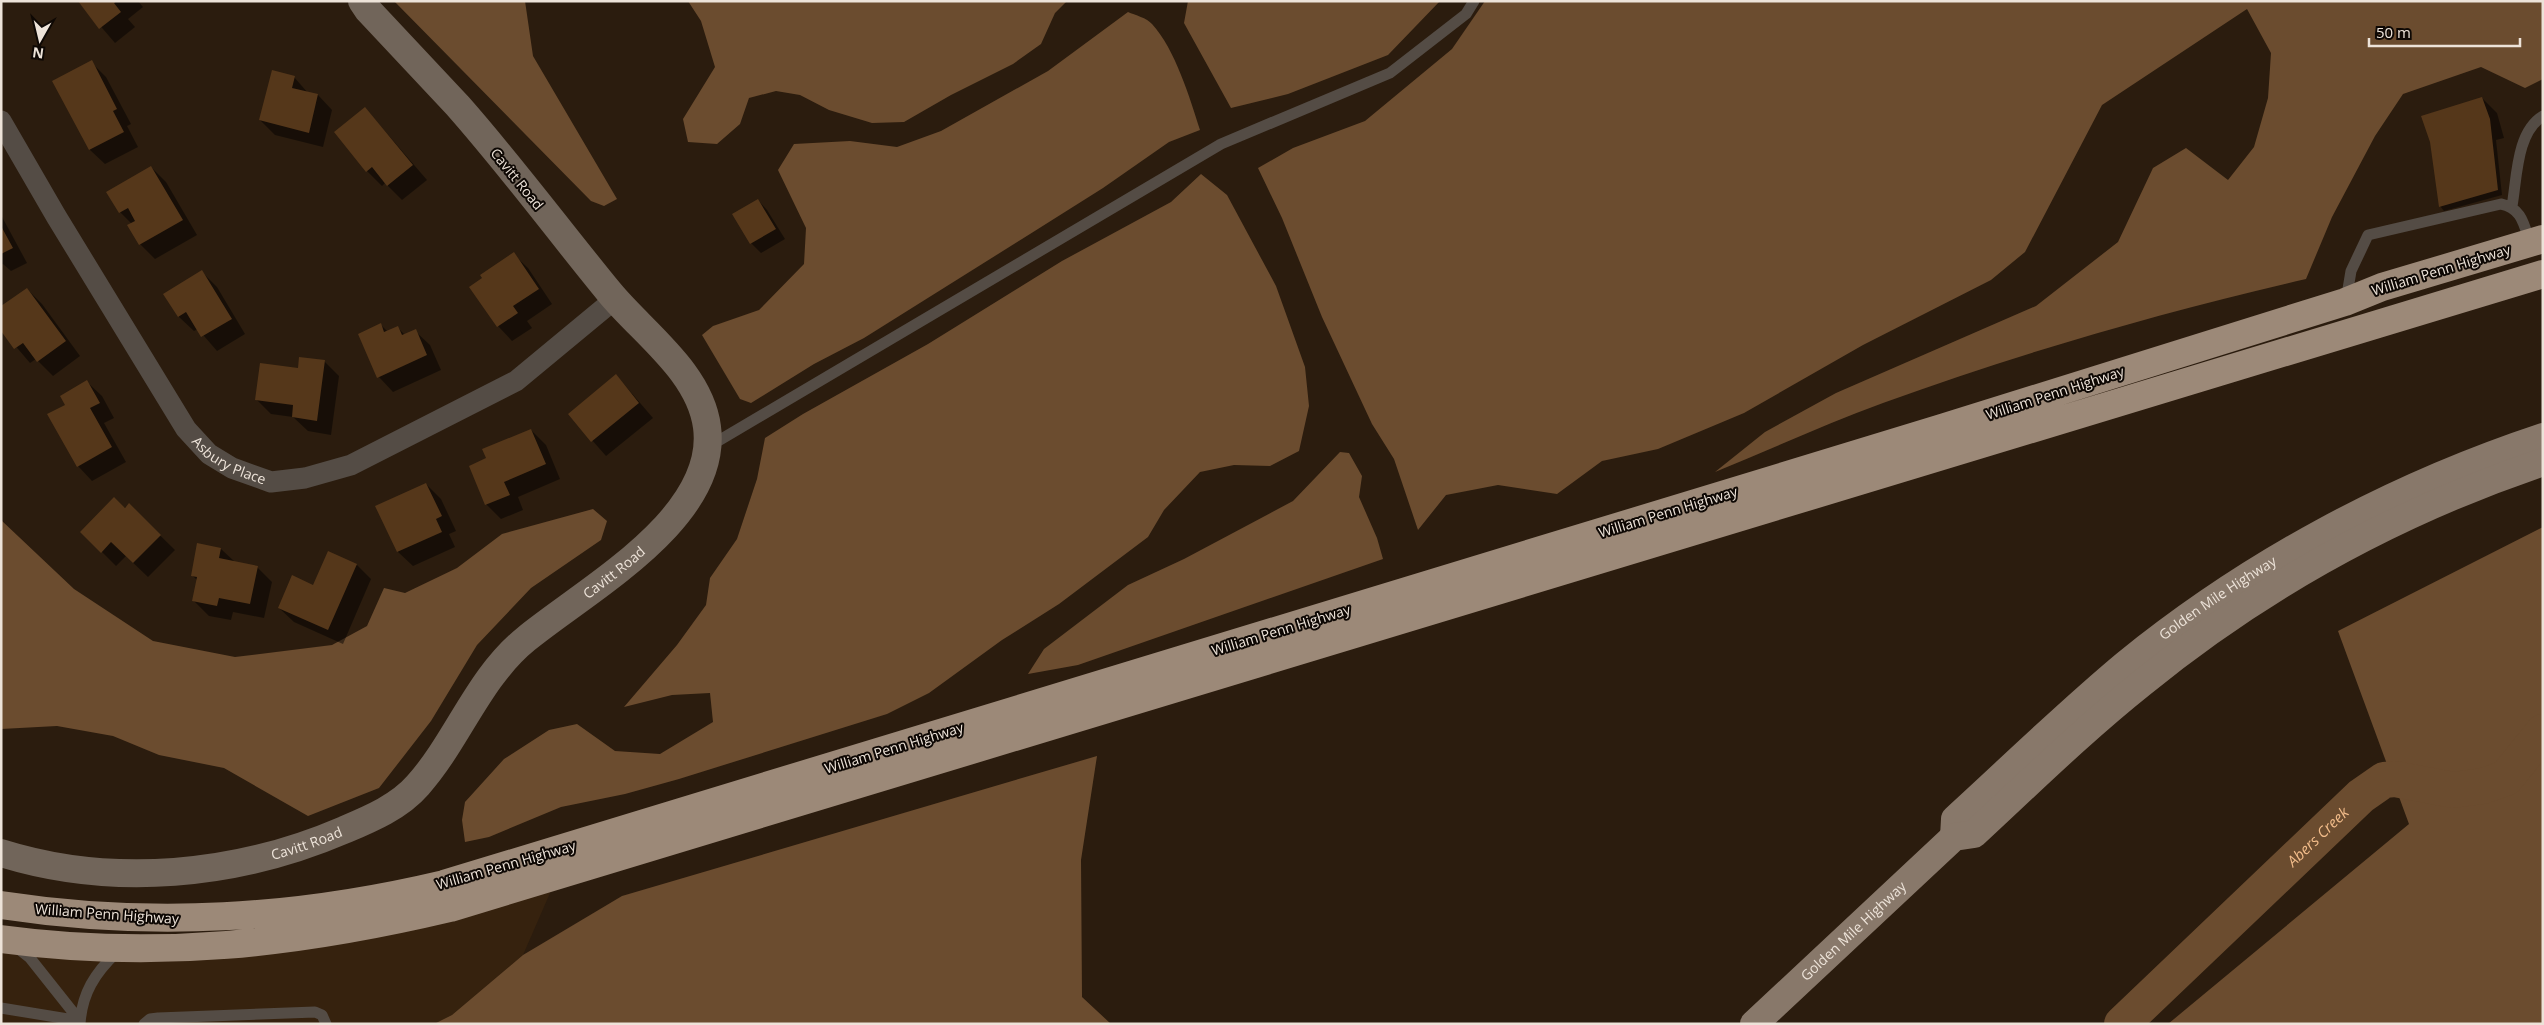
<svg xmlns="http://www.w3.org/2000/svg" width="2544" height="1025" viewBox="0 0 2544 1025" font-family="'Open Sans',sans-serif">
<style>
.built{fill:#36220e}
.forest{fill:#6b4c2f}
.shadow{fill:#0007}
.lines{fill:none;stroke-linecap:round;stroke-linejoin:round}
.river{stroke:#6b4c2f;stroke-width:36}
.building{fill:#55371a}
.lane{stroke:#544c45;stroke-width:11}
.street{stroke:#544c45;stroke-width:21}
.secondary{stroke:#71655a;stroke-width:28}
.primary{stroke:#88786a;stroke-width:28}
.highway{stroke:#9c8978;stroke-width:28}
.labels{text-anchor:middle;stroke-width:4;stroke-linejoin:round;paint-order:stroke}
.street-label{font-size:14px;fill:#ede3d9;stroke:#0e0804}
.water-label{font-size:15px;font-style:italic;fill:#f2bc8a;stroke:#0e0804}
</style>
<rect width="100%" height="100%" fill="#2b1c0e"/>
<path class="built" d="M557,877L523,955L452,1015L434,1024H1V939L171,949Z"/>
<path class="forest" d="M394,1H525L533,56L617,199L604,206L591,201Z
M688,1H1067L1055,13L1041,44L1013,64L951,95L904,122L872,123L829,110L800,95L776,91L749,98L740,124L717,144L688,142L683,119L715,67L701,21Z
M1188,1H1440L1388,55L1288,94L1231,108L1184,23Z
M1485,1H2543V79L2525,88L2481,67L2403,94L2375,136L2332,217L2306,279C2162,312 2021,353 1883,403C1826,424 1771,449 1715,472L1765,432L1836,393L2036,306L2118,242L2153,168L2186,148L2228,180L2254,147L2268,98L2271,53L2247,9L2102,105L2025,252L1991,280L1863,345L1744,413L1658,449L1602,461L1557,494L1498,485L1446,495L1418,530L1394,459L1372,424L1322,317L1282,218L1258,168L1293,148L1365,121L1452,49Z
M1128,12C1135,15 1147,18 1152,24C1175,49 1190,98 1200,130L1169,142L1103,188L1030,234L864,338L814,364L751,403L740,399L702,335L713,326L759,310L804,264L806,228L778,170L794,144L850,141L897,147L941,131L1048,71Z
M1201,174L1227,195L1276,286L1305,367L1309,406L1299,451L1270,466L1234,465L1200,472L1164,510L1148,537L1059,604L1002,640L929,693L887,714L679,779L625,794L561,807L489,837L465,842L462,820L465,802L504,759L549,730L577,724L615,751L660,754L713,722L710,693L672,695L624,707L677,645L706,605L710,578L737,539L757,479L765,438L803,414L928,344L1062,261L1171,202Z
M1340,452L1349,453L1362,476L1359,497L1377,538L1383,559L1078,665L1028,674L1044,649L1128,585L1184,559L1293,501Z
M593,509L607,521L601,540L531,588L477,645L431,721L379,788L308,816L224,768L159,755L113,736L57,726L1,729V520L74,589L153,641L235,657L332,645L367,626L384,588L405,593L457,568L502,534Z
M2543,527V1024H2168L2409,824L2338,631Z
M1097,756L1081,860L1082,997L1111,1024H434L452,1015L523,955L622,896Z"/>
<path class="shadow" d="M79,1H138L143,7L128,19L135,27L115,43Z
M91,62L106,77L131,124L127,126L138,147L105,164L90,150L54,82Z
M294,77L308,93L318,95L332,110L323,147L275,135L260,120Z
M2482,98L2497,113L2504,138L2496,140L2502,195L2444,211L2440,206Z
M365,108L427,180L402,200L385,183L382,186L367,171Z
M151,167L166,182L197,235L155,259L140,244L132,224L120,212Z
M758,200L767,210L785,239L761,253L751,243L734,214Z
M1,215L27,263L11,271L3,264L1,265Z
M513,254L528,268L552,304L527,321L532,328L512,341L498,326Z
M202,272L217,287L245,334L217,351L198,329L194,331L179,317L165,295Z
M27,289L42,304L80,356L53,376L36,359L30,363L1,329Z
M380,324L388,332L397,327L405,335L415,331L430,345L441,370L393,392L379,377Z
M324,361L339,376L331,435L308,431L293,417L271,414L256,399L299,369Z
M616,375L653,418L606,456L569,414Z
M87,382L102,396L114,418L104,423L126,462L92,481L78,466L66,405Z
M531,430L546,445L560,479L518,497L523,510L501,519L486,504L488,459Z
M426,484L441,499L456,531L449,534L455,547L413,566L398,552L377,507Z
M129,505L175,550L148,577L126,556L116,566L82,532Z
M198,544L221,549L235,562L257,567L272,582L264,618L233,612L231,620L209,616L194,601L198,581L192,575Z
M357,565L371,579L343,644L294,622L279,608Z"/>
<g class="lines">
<path class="river" id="s1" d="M2122,1024L2361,796L2384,780L2395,779L2453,790L2483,786L2506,778L2543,732"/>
</g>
<path class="building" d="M78,1H117L114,3L121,12L99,29Z
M92,60L117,109L113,111L124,132L89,150L52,81Z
M272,70L295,76L292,88L318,94L309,133L259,120Z
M2482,97L2490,119L2498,190L2439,207L2430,142L2421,116Z
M365,107L413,165L387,186L372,167L366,172L334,132Z
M151,166L183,220L139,245L127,225L135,221L128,208L119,213L106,192Z
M758,199L776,229L750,244L732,214Z
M1,226L13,248L1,254Z
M514,252L539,289L513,306L518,313L497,327L469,287L482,278L480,275Z
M202,270L232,319L201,337L186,312L178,317L163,294Z
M27,288L66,341L37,362L23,343L14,349L1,331V306Z
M381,323L384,332L398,326L402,335L416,329L427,355L377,378L358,334Z
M299,357L325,360L317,421L292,417L293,405L255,400L260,363L298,368Z
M616,374L639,403L591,442L568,414Z
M87,380L100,403L90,408L112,447L77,467L47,414L65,405L60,396Z
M531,429L546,464L504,482L510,495L485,505L469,466L486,458L482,449Z
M426,483L442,516L436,519L442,532L397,552L375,506Z
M114,497L125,508L129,503L161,535L133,563L111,542L101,553L80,532Z
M197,543L221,548L219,558L258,566L250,604L219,598L217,606L192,601L197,577L191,576Z
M328,551L357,564L328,630L278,608L292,575L313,585Z"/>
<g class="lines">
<path class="lane" d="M2512,206C2517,179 2516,132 2543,116
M2346,301L2351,271L2368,235L2501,204C2522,208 2524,225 2530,243
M708,447L1221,144L1390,73L1466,14L1474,1
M16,947L30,958L80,1021
M1,1008L80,1021
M80,1024C82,993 95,973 117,952
M144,1024L150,1019L158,1018L315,1012L322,1015L326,1024"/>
<path class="street" id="s2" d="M1,121L56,216L186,429L209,454L232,468L271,482L305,478L351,465L516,381L615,299"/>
<path class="secondary" id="s3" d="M1,853C113,888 237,876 344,830C370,819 399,807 418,785C458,740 478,678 526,639C587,589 719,518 707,427C700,372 643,333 610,293C559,231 511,166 458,106C428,74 398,42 368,10L362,1"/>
<g class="primary">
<path id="s4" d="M1954,837L1955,819C2012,767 2067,713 2126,664C2249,564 2392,487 2543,437"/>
<path id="s5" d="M1754,1024L1954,837L1974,834C2029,783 2083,730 2142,683C2261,586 2398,511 2543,462"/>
</g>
<path class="highway" d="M1,905C152,928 296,919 444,884L1942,428L2345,302L2382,287L2543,239
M1,939C157,960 298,944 450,908L2543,274"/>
</g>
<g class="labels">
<g class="street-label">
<text transform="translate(517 179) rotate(51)" y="5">Cavitt Road</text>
<text transform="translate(2441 270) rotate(-17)" y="5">William Penn Highway</text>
<text transform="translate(2055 393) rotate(-18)" y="5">William Penn Highway</text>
<text dy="5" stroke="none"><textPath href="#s2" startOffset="414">Asbury Place</textPath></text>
<text transform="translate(1668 512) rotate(-17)" y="5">William Penn Highway</text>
<text dy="5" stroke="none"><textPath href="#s3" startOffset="731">Cavitt Road</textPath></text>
<text dy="5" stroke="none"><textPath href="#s4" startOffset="362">Golden Mile Highway</textPath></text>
<text transform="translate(1281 630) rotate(-17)" y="5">William Penn Highway</text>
<text transform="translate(894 748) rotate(-17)" y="5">William Penn Highway</text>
<text dy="5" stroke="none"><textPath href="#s3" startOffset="311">Cavitt Road</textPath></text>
<text transform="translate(506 865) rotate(-16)" y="5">William Penn Highway</text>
<text transform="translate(107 914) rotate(4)" y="5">William Penn Highway</text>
<text dy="5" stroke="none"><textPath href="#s5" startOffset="136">Golden Mile Highway</textPath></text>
</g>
<g class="water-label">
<text dy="5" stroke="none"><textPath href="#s1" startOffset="271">Abers Creek</textPath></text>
</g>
</g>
<rect width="2544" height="1025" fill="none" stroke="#ede3d9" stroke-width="5"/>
<g transform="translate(40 40) rotate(188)" stroke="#0e0804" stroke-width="4" paint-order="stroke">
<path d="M0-4L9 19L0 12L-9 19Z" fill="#ede3d9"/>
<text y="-8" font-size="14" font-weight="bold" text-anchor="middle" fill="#ede3d9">N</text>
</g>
<path d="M2369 38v8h151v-8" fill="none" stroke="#ede3d9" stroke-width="2.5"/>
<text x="2376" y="38" font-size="15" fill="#ede3d9" stroke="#0e0804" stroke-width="4" paint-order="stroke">50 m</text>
</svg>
